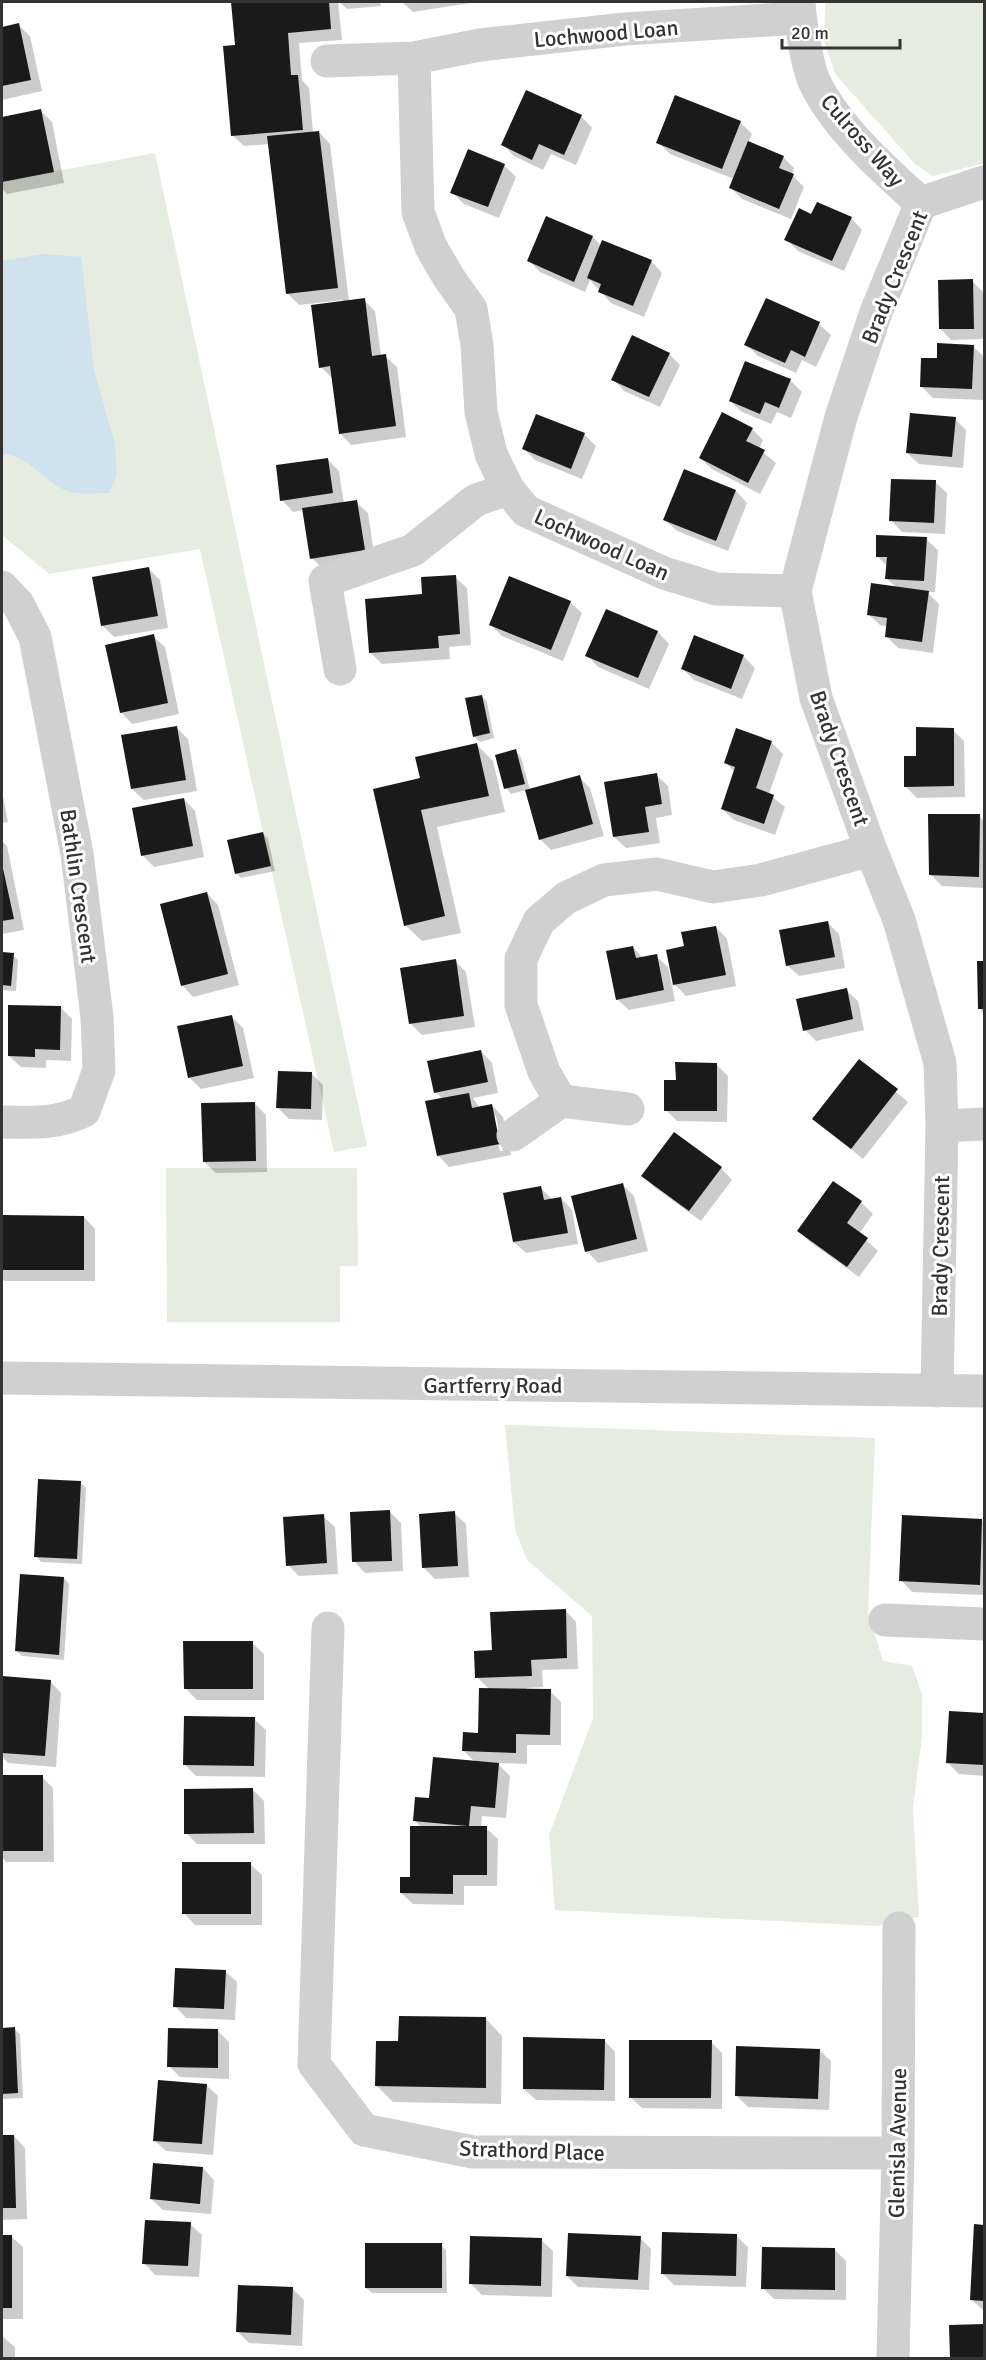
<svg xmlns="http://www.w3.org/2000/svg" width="986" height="2360" viewBox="0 0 986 2360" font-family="Signika,sans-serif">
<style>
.green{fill:#e6ecdf}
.water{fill:#cfe2ee}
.shadow{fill:#0003;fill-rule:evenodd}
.building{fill:#1a1a1a}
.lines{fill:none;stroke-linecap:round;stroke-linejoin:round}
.minor{stroke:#d0d0d0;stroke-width:33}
.labels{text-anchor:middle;stroke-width:6;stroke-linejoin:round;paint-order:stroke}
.street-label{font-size:22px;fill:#333;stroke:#fff}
</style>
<rect width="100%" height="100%" fill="#fff"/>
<path class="green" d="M825,2H984V163L933,176L915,164L836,75L824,42Z
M155,153L367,1146L334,1152L200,549L49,574L2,535V181Z
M166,1168H357L358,1266H340V1322H167Z
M505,1425L875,1438L868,1613L883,1661L912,1666L922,1694V1736L913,1808L919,1917L876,1926L555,1910L549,1835L593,1718L592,1616L527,1560L515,1529Z"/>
<path class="water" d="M43,254L81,257L94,370L115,444L117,474L109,493C97,493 82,495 71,492C45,485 28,453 2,454V261Z"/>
<path class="shadow" d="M233,2H338L342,40L299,43L302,80L309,88L313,133L319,132L330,144L349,302L364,300L375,311L381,356H385L397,367L406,437L351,445L340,433L332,378L321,367L343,300L299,305L287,293L270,144L244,146L232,135L237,46Z
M339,2H380L381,6L347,9Z
M402,2H470V3L413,12Z
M18,25L30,36L42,91L2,100V29Z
M41,111L52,122L64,183L7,194L2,189V119Z
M581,116L592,128L576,165L551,154L543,170L514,156L503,145Z
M740,122L752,134L748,143L783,157L794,168L792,175L804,187L791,219L742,199L731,188L734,179L670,154L658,142Z
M504,165L516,177L499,218L464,204L452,192Z
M812,216L851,218L862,230L844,271L798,251L786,239Z
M547,218L593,237L601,246L651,261L662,273L644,317L611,303L590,280L585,292L540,272L529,261Z
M972,281L983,292L984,339L951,340L940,328Z
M819,324L831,335L816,367L802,360L796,373L758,356L746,344Z
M973,346L984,357L983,400L933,398L922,387L938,360Z
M669,354L680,365L660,407L624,391L613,379Z
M746,363L791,381L802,392L791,418L777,412L771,424L742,412L730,401Z
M955,419L966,430L963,468L919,464L907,453Z
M752,429L763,440L759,449L776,463L760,494L712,469L700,458Z
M584,434L596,446L582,479L535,460L524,449Z
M328,460L339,471L344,504L356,502L368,513L375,561L323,569L312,558L304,510L293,512L282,500Z
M684,471L736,491L747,503L728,551L677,531L665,520Z
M935,482L947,493L945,534L902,532L891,520Z
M926,539L938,550L935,592H927L939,604L933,653L898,648L887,637L888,627L880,625L868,614L897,588L887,579L888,567L877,556Z
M148,568L160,580L168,628L114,637L103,626L94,578Z
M455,577L467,588L471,645L449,647L450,659L382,664L370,652Z
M570,602L582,613L563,661L502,636L491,625Z
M607,611L658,632L669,644L649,689L598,667L587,655Z
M153,636L165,647L179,714L132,724L121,712Z
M743,656L755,668L742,699L694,680L682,668Z
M482,696L487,702L494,738L480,742L474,736Z
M176,727L188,739L197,791L144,800L132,789Z
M737,730L772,743L783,754L769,794L785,807L775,835L734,820L722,809L735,772L726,763Z
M953,730L964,741L965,797L917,798L905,786L918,758Z
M477,745L493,761L505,812L437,827L461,933L422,941L405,925L422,779Z
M516,751L521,757L530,790L579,777L590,788L604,836L551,850L540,839L526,790L511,794L506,788Z
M656,775L668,786L672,815L656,818L660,843L626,848L614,837Z
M2,791L8,822L2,823Z
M184,799L195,811L204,857L154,867L143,856Z
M979,816L984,821V888L942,886L931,875Z
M263,833L268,839L275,871L241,878L236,873Z
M2,841L7,846L24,930L2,934Z
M207,893L218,905L239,985L193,997L182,985Z
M827,922L839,934L845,968L799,976L787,965Z
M716,927L727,939L736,986L686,996L674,984L685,947Z
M633,947L643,958L656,956L668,967L675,1001L629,1010L617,999Z
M2,954L13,955L18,960L16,991L2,990Z
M455,961L466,972L475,1027L422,1035L411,1024Z
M979,963H984V1014L980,1009Z
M846,990L858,1001L864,1030L816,1041L805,1030Z
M60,1007L72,1019L71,1061L46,1060V1068L21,1067L9,1056Z
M232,1017L243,1028L254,1078L201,1089L189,1077Z
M481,1051L492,1063L498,1093L473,1098L480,1108L492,1105L503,1117L511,1155L449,1167L438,1155L443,1100L436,1092ZM493,1116H496L503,1151H500Z
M859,1061L908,1102L863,1159L814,1119Z
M716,1064L728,1076L727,1122L677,1121L666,1110L677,1081Z
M312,1074L323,1085L322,1120L289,1119L278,1108Z
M254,1103L266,1115L267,1172L216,1173L204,1162Z
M721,1168L732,1180L701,1221L654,1187L643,1175Z
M833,1183L861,1202L873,1214L859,1234L878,1251L859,1277L810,1242L799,1231Z
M623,1185L634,1196L648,1251L598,1263L587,1251Z
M541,1188L553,1200L561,1198L572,1210L578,1244L526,1253L514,1242Z
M2,1216L84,1217L95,1229V1281H4L2,1278Z
M80,1482L86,1488L82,1564L41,1562L36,1556Z
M390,1512L401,1523L403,1571L365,1573L354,1561Z
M454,1513L466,1524L469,1577L435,1579L423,1567Z
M323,1516L335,1527L338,1574L299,1576L288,1565Z
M982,1520L984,1523V1595L912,1592L901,1580Z
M64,1578L69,1584L64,1660L22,1656L16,1651Z
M565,1610L576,1622L578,1669L542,1670L543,1687L527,1688V1690L550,1691L561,1702V1745H527V1764L497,1763L510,1776L506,1818L482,1816L481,1828H486L498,1839L497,1886H464V1905L413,1904L401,1893L411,1878L421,1827L414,1820L430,1799L476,1763L464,1751L480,1734L489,1689L477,1677L493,1652Z
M252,1643L264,1654V1700H197L185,1688Z
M2,1678L50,1681L61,1693L56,1767L8,1763L2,1756Z
M950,1713L984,1715V1776L959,1774L948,1763Z
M254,1719L266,1730L265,1777L196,1776L184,1764Z
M2,1777H42L53,1788L54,1862H6L2,1857Z
M253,1790L264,1801L265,1844H197L186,1833Z
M250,1864L262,1875V1925H195L184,1913Z
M225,1971L237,1982L235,2020L186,2018L175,2006Z
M486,2019L502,2036L501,2104L393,2102L377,2086L400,2043Z
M2,2029H14L20,2034L23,2098L2,2099Z
M218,2031L229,2042V2079L180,2077L169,2066Z
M604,2040L615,2052V2101L536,2100L524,2089Z
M711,2042L722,2053V2109L642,2108L630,2097Z
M819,2050L831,2061L829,2110L748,2107L737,2096Z
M206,2085L218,2096L213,2155L166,2151L154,2140Z
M14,2136L25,2148L27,2219L2,2220V2137Z
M203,2168L214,2180L211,2214L163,2210L151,2199Z
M190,2224L202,2235L199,2277L155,2275L144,2263Z
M975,2226H984V2311L972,2300Z
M2,2236H11L23,2247V2319H2Z
M736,2236L748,2247L746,2287L674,2285L662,2273Z
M640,2238L651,2249L649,2290L578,2287L567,2276Z
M541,2240L553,2251L552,2297L482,2295L470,2283Z
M441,2245L446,2250L447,2293H372L366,2288Z
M835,2250L846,2261V2300L774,2299L763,2288Z
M293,2289L304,2300L302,2346L249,2343L238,2332Z
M951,2326H984V2358H951Z
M2,2336L15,2347V2358H2Z"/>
<path class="building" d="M231,2H329L331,29L288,33L291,75H298L303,130L231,136L223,46L235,45Z
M19,23L31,80L2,86V27Z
M526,90L582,115L564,155L539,144L532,160L501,145Z
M675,95L741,121L722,169L656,143Z
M41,109L54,172L2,182V117Z
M319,131L338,288L286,294L267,136Z
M748,141L784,156L779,168L794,174L779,209L729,188Z
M468,149L505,164L488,207L450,193Z
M817,202L852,217L832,261L784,240L799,208L811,214Z
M546,216L593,236L574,282L527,261Z
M602,240L652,260L633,306L598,292L601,284L587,278Z
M973,279L974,329H939L938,280Z
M365,298L372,356L386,354L396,426L339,434L330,366L319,368L311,305Z
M766,298L820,322L805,357L791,350L785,363L744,345Z
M632,335L670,353L649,397L611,380Z
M937,343L974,345L972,389L920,387L921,358H937Z
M745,361L791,379L779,408L765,402L760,414L729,401Z
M722,412L753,428L746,441L765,450L748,483L699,458Z
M910,413L956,417L952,457L906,453Z
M536,414L585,433L571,469L522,449Z
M328,458L333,493L280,501L276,465Z
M684,469L736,490L716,541L663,520Z
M891,479L936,480L934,523L889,521Z
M357,500L365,550L310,559L302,508Z
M876,535L927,537L924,581L885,579L887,557H876Z
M149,567L158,616L101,626L92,577Z
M456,575L460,634L438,636L439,648L369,653L365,599L422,594L421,577Z
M509,576L571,601L551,650L489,625Z
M871,583L929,591L922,642L885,637L887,618L867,615Z
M606,609L658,631L638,678L585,656Z
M154,634L168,703L120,713L105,645Z
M694,635L744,655L731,689L681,669Z
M482,695L490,733L473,737L465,698Z
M177,726L186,780L131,789L121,735Z
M916,727L954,728V786L904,787V756H916Z
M736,728L772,741L756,788L774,795L764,824L721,809L735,767L724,763Z
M477,743L489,796L421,810L445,916L404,926L373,789L420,778L415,757Z
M516,749L525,784L504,789L495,755Z
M657,773L662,804L645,807L649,832L613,837L604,782Z
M580,775L593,824L539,840L525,790Z
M184,798L193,846L141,856L132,808Z
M928,814H980L979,877L929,875Z
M263,832L271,866L235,874L227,840Z
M2,864L14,919L2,921Z
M207,892L228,974L181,986L160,904Z
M828,921L835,957L786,966L779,930Z
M716,926L726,975L673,985L666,950L684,946L681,932Z
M633,946L636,958L657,954L664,990L616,1000L606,951Z
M2,952L14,953L11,986L2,985Z
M456,959L464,1016L409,1024L400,968Z
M977,961H984V1009H978Z
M847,988L853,1019L803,1031L796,999Z
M8,1005L61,1006L60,1050L35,1049V1057L8,1056Z
M232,1015L243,1066L188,1078L177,1026Z
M481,1050L488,1082L434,1093L427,1061Z
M859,1059L898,1089L851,1149L812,1119Z
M675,1062L717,1063V1111H664V1080H676Z
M278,1071L312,1072L311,1109L276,1108Z
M469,1093L472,1108L492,1104L500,1144L437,1156L425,1101Z
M255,1102L256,1161L203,1162L201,1103Z
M674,1132L722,1167L689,1211L641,1176Z
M833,1181L862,1201L847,1223L868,1238L847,1267L797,1231Z
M623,1183L637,1239L585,1252L571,1196Z
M541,1186L544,1200L561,1197L568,1233L513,1242L503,1193Z
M2,1215L84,1216V1270H2Z
M38,1479L81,1481L77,1559L34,1557Z
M390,1510L392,1561L352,1562L350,1512Z
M455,1511L458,1566L422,1568L419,1514Z
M324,1514L327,1563L286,1566L283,1517Z
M902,1515L982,1519L980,1585L899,1581Z
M20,1574L64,1577L59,1655L15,1651Z
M566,1609L567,1658L531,1660L532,1676L475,1678L474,1651L492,1650L490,1612Z
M183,1641H253V1689H184Z
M2,1676L51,1680L45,1756L2,1753Z
M479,1688L551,1689L550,1735L516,1734V1753L462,1751L463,1732L478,1733Z
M949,1711L984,1713V1765L946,1763Z
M184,1716L255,1717L254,1766L183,1765Z
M433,1757L499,1763L495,1808L471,1806L469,1826H487V1875H453V1894L400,1893V1877H410V1826H467L413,1821L415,1797L429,1798Z
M2,1775H43V1851H2Z
M253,1788L254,1833L184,1834V1789Z
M182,1862H251V1914H182Z
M175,1968L226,1970L224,2009L173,2007Z
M399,2016L486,2017V2088L375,2086L376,2041H398Z
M15,2027L18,2093L2,2094V2028Z
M168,2028L218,2029V2068L167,2067Z
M523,2037L605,2039L604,2090L523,2089Z
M629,2040H712L711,2098H629Z
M736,2046L820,2049L818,2099L735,2096Z
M158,2080L207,2084L202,2144L153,2141Z
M2,2135H14L16,2208H2Z
M153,2163L203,2167L200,2204L150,2199Z
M145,2220L191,2222L188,2266L142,2264Z
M974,2224L984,2225V2301L970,2300Z
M662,2232L737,2234L736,2276L661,2274Z
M568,2233L641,2236L638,2280L566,2276Z
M2,2235H12V2308H2Z
M470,2236L542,2238L541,2286L469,2284Z
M365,2243H442V2288H365Z
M762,2247L835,2248V2290L761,2289Z
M238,2285L293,2287L291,2335L236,2332Z
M984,2324V2358H950L949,2325Z"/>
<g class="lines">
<path class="minor" d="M799,2C800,20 807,67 815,83C837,128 884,170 921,203
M414,58L418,212L431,247L449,278L471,309L477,345L481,412L491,454L508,489L526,511L664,573L716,589L795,591
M327,61L414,58L480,45L625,29L800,18
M2,587L18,604L35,637L77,854L97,1017L99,1070L84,1111C54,1125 33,1122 2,1122
M340,669L325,581L413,550L476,500L508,489
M561,1101L628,1109
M942,1126L984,1124
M513,1135L561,1101L544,1072L521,1005V959L539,921L566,898L604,880L657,874L713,887L761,880L871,850
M2,1378L984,1391
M937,1391L942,1126L940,1063L899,920L871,850L816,698L795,591L841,417L876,312L921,203L984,182
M885,1620L984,1624
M328,1628L314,2064L364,2130L473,2152L898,2153
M893,2358L898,2153L899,1928"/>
</g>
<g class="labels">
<g class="street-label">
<text transform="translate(606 33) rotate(-5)" y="8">Lochwood Loan</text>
<text transform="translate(863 140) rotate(49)" y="8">Culross Way</text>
<text transform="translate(894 277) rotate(-68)" y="8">Brady Crescent</text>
<text transform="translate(602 544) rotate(24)" y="8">Lochwood Loan</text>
<text transform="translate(840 758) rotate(71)" y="8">Brady Crescent</text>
<text transform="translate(79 886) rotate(82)" y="8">Bathlin Crescent</text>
<text transform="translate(940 1246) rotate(-89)" y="8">Brady Crescent</text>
<text x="493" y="1393">Gartferry Road</text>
<text transform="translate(897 2143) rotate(-89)" y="8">Glenisla Avenue</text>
<text transform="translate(532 2150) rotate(2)" y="8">Strathord Place</text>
</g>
</g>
<rect width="986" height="2360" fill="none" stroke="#333333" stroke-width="6"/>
<path d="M782 39v9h118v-9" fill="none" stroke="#333333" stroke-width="3"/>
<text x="791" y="39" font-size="18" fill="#333333" stroke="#ffffff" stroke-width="4.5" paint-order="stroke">20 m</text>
</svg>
